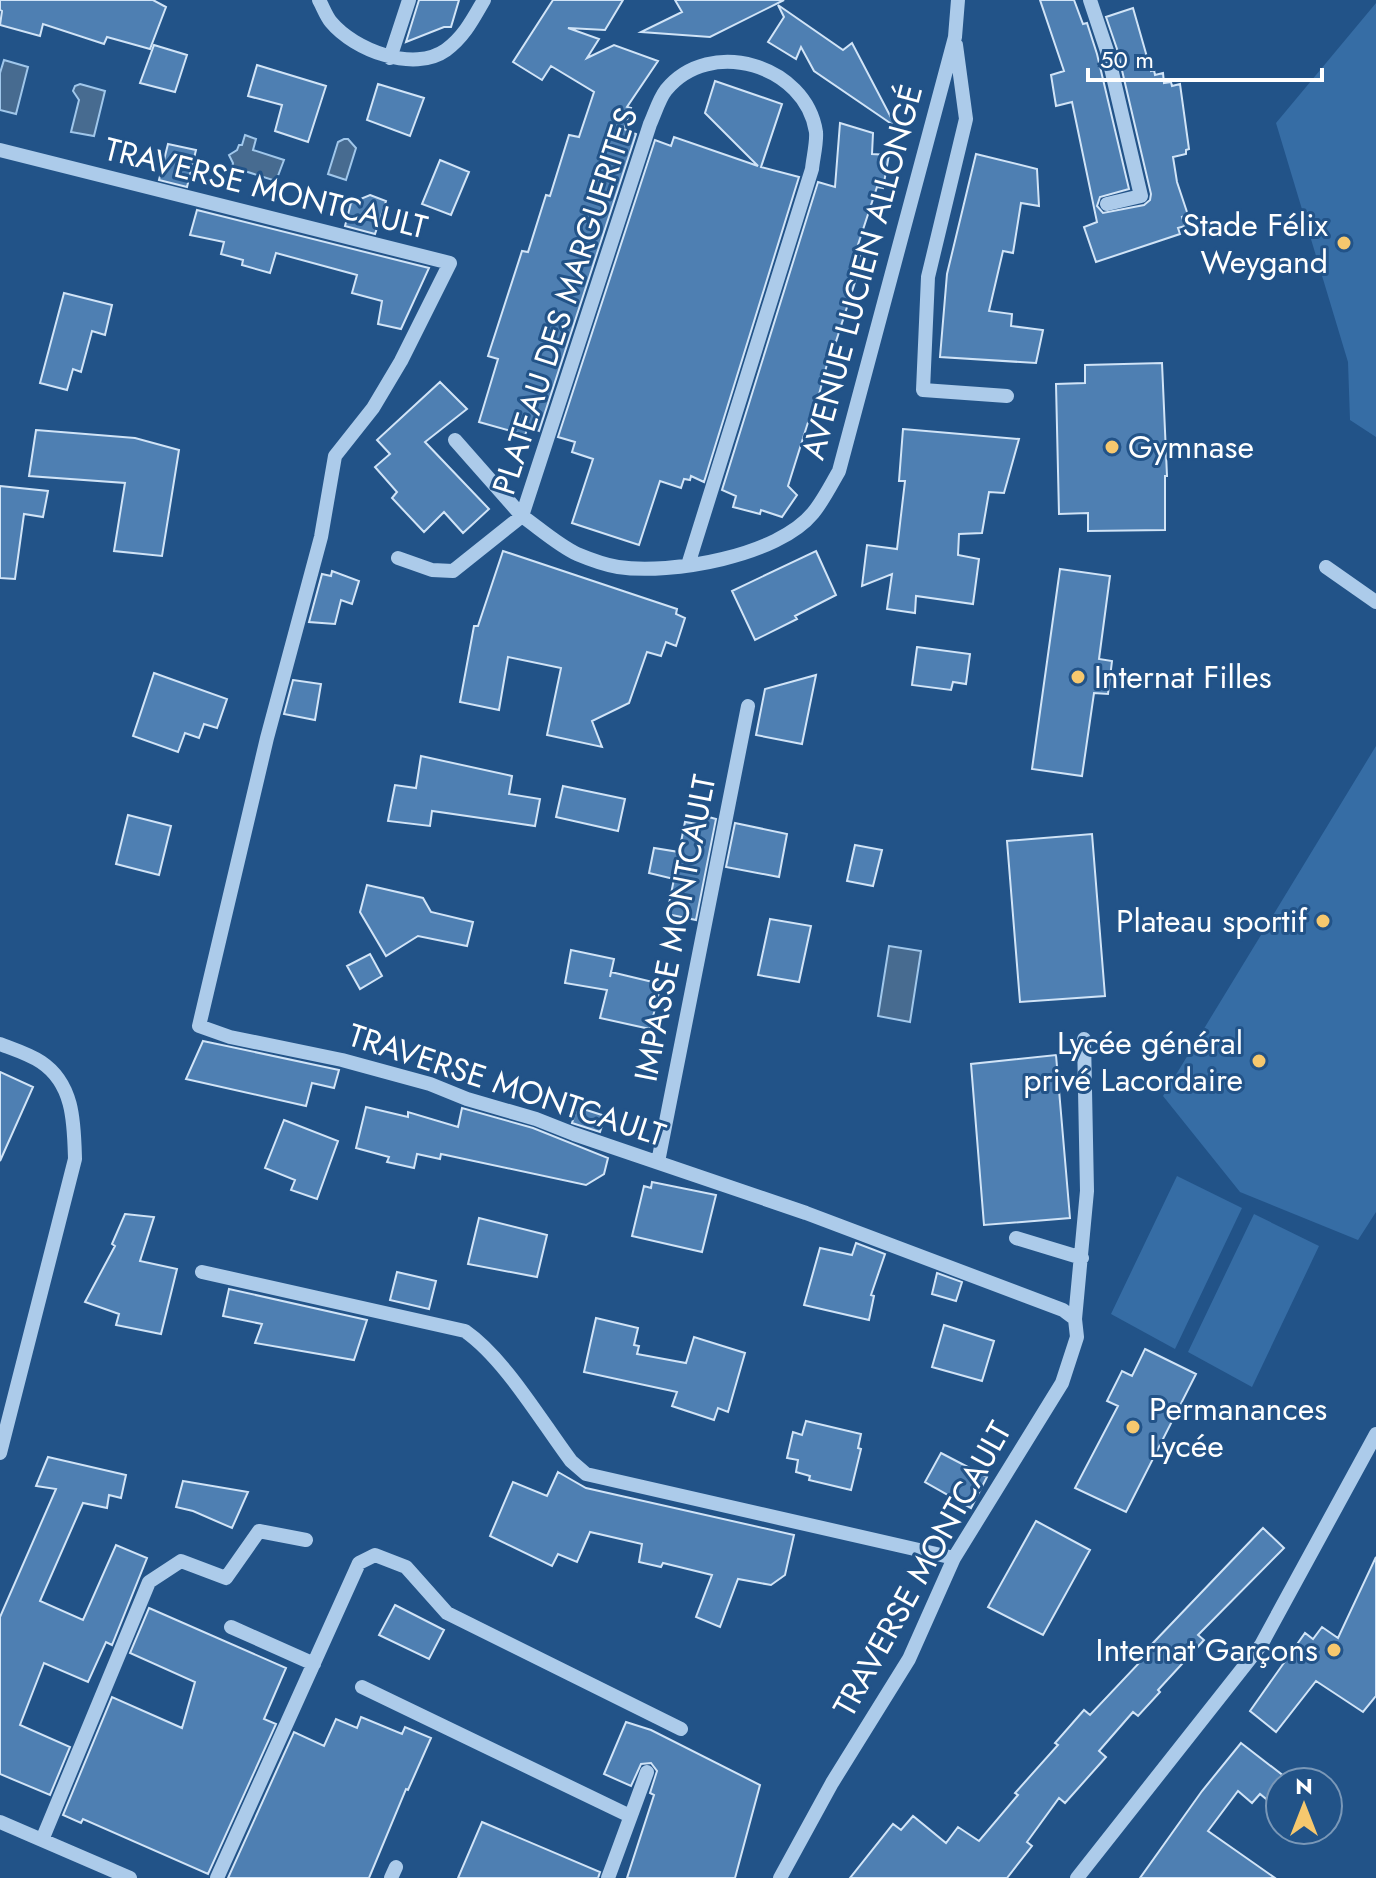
<svg xmlns="http://www.w3.org/2000/svg" width="1376" height="1878" viewBox="0 0 1376 1878" font-family="Jost,sans-serif">
<style>
.green{fill:#366da5}
.water{fill:#476b90;stroke:#a0c7eb;stroke-width:2}
.building{fill:#4e7fb2;stroke:#d1e4f7;stroke-width:2}
.lines{fill:none;stroke-linecap:round;stroke-linejoin:round}
.minor{stroke:#accbea;stroke-width:14}
.poi-dot{fill:#f6c86e;stroke:#225388;stroke-width:3}
.labels{text-anchor:middle;stroke-width:6;stroke-linejoin:round;paint-order:stroke}
.street-label{font-size:32px;fill:#fff;stroke:#225388}
.poi-label{font-size:32px;fill:#fff;stroke:#225388;text-anchor:end}
</style>
<rect width="100%" height="100%" fill="#225388"/>
<path class="green" d="M1376,3V437L1350,420L1348,362L1276,123Z
M1376,746V1212L1358,1240L1240,1192L1163,1096Z
M1177,1176L1242,1208L1175,1349L1111,1314Z
M1254,1214L1319,1246L1252,1387L1188,1352Z"/>
<path class="water" d="M4,60L28,67L16,114L0,110V73Z
M80,84L105,91L94,136L71,132L79,100L73,91L75,86Z
M245,135L256,139L253,150L284,160L276,181L232,167L233,163L229,155L237,150L239,145H242Z
M344,139H348L356,148L346,180L328,174L338,142Z
M889,946L921,951L910,1022L878,1016Z"/>
<path class="building" d="M0,0H153L166,7L150,49L107,37L104,44L43,24L40,36L0,25L2,11L0,10Z
M419,0H459L451,27H444L406,42Z
M553,0H623L605,30L568,28L599,39L587,58L614,45L658,61L627,107L631,108L624,129L636,134L539,431L528,427L525,435L479,422L498,359L488,356L522,251L528,252L546,195L550,196L569,135L579,137L594,92L551,66L542,80L513,62Z
M675,0H784L710,37L641,32L682,12Z
M1040,0H1074L1083,24L1087,23L1097,54L1129,189L1100,197L1097,206L1103,213L1144,205L1150,200L1151,194L1117,49L1106,17L1133,8L1151,71L1154,70L1155,75L1163,73L1164,83L1171,82L1172,86L1180,84L1189,149L1186,150V154L1173,157L1177,182L1188,215L1182,217L1185,226L1178,228L1180,234L1096,262L1084,227L1097,222L1072,102L1056,106L1051,75L1064,71Z
M778,5L843,50L852,43L896,127L814,71L801,47L796,59L768,42L784,17Z
M154,45L187,55L175,92L140,83Z
M257,65L326,86L308,142L275,131L282,105L248,96Z
M715,81L782,104L761,167L799,177L704,482L691,476L690,480L684,479L681,488L660,481L639,545L572,523L593,459L572,452L575,442L558,437L655,140L671,146L674,137L758,166L705,113Z
M378,84L424,98L410,136L367,120Z
M840,123L873,133L872,154L889,155L883,188L877,187L855,254L863,257L832,354L830,353L813,417L810,416L788,486L797,495L782,517L761,510L760,514L733,507L736,496L722,490L818,182L835,187Z
M168,144L196,150L187,187L159,180Z
M976,154L1037,169L1039,206L1021,203L1013,253L1003,251L989,311L1012,314L1011,326L1043,330L1036,363L940,357L947,274Z
M440,160L469,172L451,215L422,204Z
M370,195L386,201L375,234L345,226L351,203Z
M197,210L429,268L401,329L378,324L382,301L352,293L357,275L276,253L270,273L242,265L243,260L221,254L224,242L190,235Z
M64,293L112,305L105,335L92,331L81,372L73,369L67,390L40,383Z
M1162,363L1167,476H1165V530L1088,531V513L1059,514L1056,384L1085,383V365Z
M440,382L467,409L425,442L489,509L463,533L444,512L424,532L392,498L397,492L375,467L390,454L377,440Z
M903,429L1019,439L1004,493L989,492L982,533L959,534L958,555L979,559L973,604L916,596L915,613L887,609L892,574L862,586L867,545L897,549L905,481H899Z
M36,430L135,438L179,450L162,556L114,551L125,483L29,476Z
M0,486L48,491L43,517L24,514L15,579L0,578Z
M503,551L677,609L676,614L685,618L676,646L666,642L661,656L647,652L629,703L592,721L602,747L547,735L561,668L508,657L499,710L460,702L474,626H478Z
M816,551L836,595L795,616L797,619L755,640L732,591Z
M1060,569L1110,576L1099,659L1112,661L1108,694L1094,693L1082,776L1032,769Z
M332,571L359,581L352,604L341,600L335,624L309,622L322,574L331,576Z
M917,647L970,654L966,684L953,682L951,690L912,685Z
M154,673L227,699L217,728L204,724L199,738L185,733L178,752L133,736Z
M816,675L802,744L756,735L765,689Z
M293,680L321,684L315,720L284,714Z
M421,756L512,776L509,794L540,799L535,826L432,811L430,826L388,821L395,785L416,788Z
M563,786L625,799L618,831L556,817Z
M128,815L171,826L159,875L116,864Z
M705,816L716,819L696,920L667,914L674,879L649,873L654,848L679,852L685,822L703,825Z
M735,823L787,834L779,877L726,867Z
M1092,834L1105,996L1020,1002L1007,841Z
M855,845L882,850L873,886L847,881Z
M367,885L423,898L431,912L473,922L467,946L418,936L386,956L360,912Z
M770,919L811,926L799,982L758,975Z
M571,950L614,959L610,977L611,972L661,984L650,1029L600,1018L607,990L565,983Z
M370,954L382,976L360,989L347,966Z
M203,1041L339,1070L334,1088L312,1083L306,1106L186,1079Z
M1056,1055L1070,1218L984,1225L971,1064Z
M0,1072L33,1087L0,1161Z
M366,1107L408,1117V1112L458,1127L462,1108L533,1128L608,1158L604,1174L586,1185L441,1154L440,1159L417,1154L414,1168L387,1162L389,1157L356,1148Z
M577,1107L605,1116L600,1132L572,1123Z
M284,1120L338,1141L317,1199L291,1190L295,1180L265,1168Z
M652,1182L716,1195L702,1252L632,1236L644,1186L651,1188Z
M125,1214L154,1217L140,1261L177,1269L161,1334L116,1325L119,1314L85,1302L115,1246L112,1244Z
M479,1218L547,1235L537,1277L468,1264Z
M856,1243L885,1254L871,1295L874,1296L869,1320L804,1305L820,1248L852,1255Z
M397,1272L436,1281L429,1309L390,1300Z
M937,1273L962,1282L956,1301L932,1294Z
M229,1289L367,1320L354,1360L255,1343L262,1324L223,1316Z
M596,1318L638,1328L634,1345L639,1346L637,1354L686,1363L694,1337L745,1353L728,1412L718,1408L714,1420L672,1406L677,1392L584,1372Z
M944,1325L994,1341L982,1381L932,1367Z
M1145,1349L1196,1374L1126,1512L1075,1488L1118,1406L1107,1401L1122,1371L1132,1376Z
M806,1421L861,1434L858,1448L861,1449L851,1490L809,1480L810,1476L796,1472L798,1460L787,1458L793,1432L802,1435Z
M941,1453L987,1477L971,1508L925,1482Z
M48,1457L126,1475L121,1498L109,1495L107,1508L83,1503L40,1601L83,1620L116,1545L147,1558L112,1645L106,1642L88,1682L44,1663L20,1725L70,1747L50,1795L0,1774V1617L56,1489L36,1486Z
M558,1472L586,1488L794,1535L785,1575L771,1585L738,1579L720,1627L696,1617L712,1575L663,1563L661,1567L639,1562L642,1544L590,1532L577,1562L558,1554L552,1566L490,1536L513,1482L547,1496Z
M183,1481L248,1492L232,1528L193,1511L176,1507Z
M1036,1521L1090,1550L1043,1635L988,1607Z
M1263,1528L1284,1548L1198,1635L1204,1640L1158,1690L1160,1692L1138,1716L1133,1712L1099,1751L1106,1757L1065,1803L1059,1798L1027,1842L1032,1846L1007,1878H850L893,1824L901,1830L913,1816L946,1843L958,1827L979,1841L1018,1795L1015,1793L1058,1745L1055,1743L1084,1710L1090,1715L1141,1661L1138,1659L1153,1643Z
M1376,1557V1696L1363,1712L1316,1681L1276,1732L1250,1711L1305,1633L1313,1639L1322,1627L1338,1638Z
M395,1605L444,1630L429,1659L379,1635Z
M149,1608L286,1668L264,1719L276,1724L208,1874L83,1819L81,1823L63,1815L112,1697L182,1728L195,1682L130,1653Z
M361,1717L402,1734L405,1727L431,1738L408,1790L406,1789L369,1878H228L294,1732L324,1746L336,1719L357,1728Z
M626,1722L651,1730L760,1785L735,1878H627L654,1795L650,1793L657,1771L651,1763L641,1764L631,1786L604,1774Z
M1241,1743L1289,1780L1280,1782V1791L1271,1803L1260,1794L1252,1803L1238,1791L1208,1831L1275,1878H1140L1202,1791Z
M482,1822L600,1872L598,1878H458Z"/>
<g class="lines">
<path class="minor" d="M319,0C323,7 326,16 331,22C354,50 414,73 446,50C464,37 473,19 484,0
M1090,0L1107,51L1141,196L1107,204
M956,45L966,119L928,277L923,390L1007,396
M390,58L409,0
M0,150L450,263L401,361L373,408L335,456L321,537L267,738L199,1026L230,1037L342,1060L430,1084L467,1099L536,1119L574,1134L806,1213L1063,1310L1075,1319
M398,558L432,570L453,571L522,516L455,440
M688,565L812,169C813,158 817,143 816,132C806,65 710,36 666,90C659,99 655,113 650,124L522,516C539,528 558,545 577,554C589,559 605,565 618,567C671,575 778,556 813,513C823,501 831,485 839,471L955,37L958,0
M1326,567L1376,602
M0,1044C13,1049 29,1054 41,1062C74,1084 74,1123 75,1159L0,1453
M658,1162L748,706
M1016,1238L1082,1258
M202,1272L465,1331C505,1359 541,1421 571,1461L586,1474L954,1558
M231,1627L314,1664
M362,1687L630,1816
M0,1822L130,1878
M42,1840L149,1582L181,1561L226,1578L259,1531L306,1540
M217,1878L359,1563L375,1555L406,1567L447,1613L681,1729
M391,1878L396,1867
M608,1878L647,1772
M780,1878L832,1783L909,1659L954,1558L1062,1383L1077,1337L1075,1319L1087,1191L1084,1039
M1077,1878L1261,1645L1376,1434"/>
</g>
<g class="poi-dot">
<circle cx="1344" cy="243" r="8"/>
<circle cx="1112" cy="447" r="8"/>
<circle cx="1078" cy="677" r="8"/>
<circle cx="1323" cy="921" r="8"/>
<circle cx="1259" cy="1061" r="8"/>
<circle cx="1133" cy="1427" r="8"/>
<circle cx="1334" cy="1650" r="8"/>
</g>
<g class="labels">
<g class="street-label">
<text transform="translate(266 188) rotate(14)" y="11">TRAVERSE MONTCAULT</text>
<text transform="translate(862 272) rotate(-75)" y="11">AVENUE LUCIEN ALLONGÉ</text>
<text transform="translate(565 301) rotate(-72)" y="11">PLATEAU DES MARGUERITES</text>
<text transform="translate(675 928) rotate(-79)" y="11">IMPASSE MONTCAULT</text>
<text transform="translate(507 1085) rotate(18)" y="11">TRAVERSE MONTCAULT</text>
<text transform="translate(922 1569) rotate(-61)" y="11">TRAVERSE MONTCAULT</text>
</g>
<g class="poi-label">
<text x="1328" y="236">Stade Félix<tspan x="1328" dy="37">Weygand</tspan></text>
<text x="1128" y="458" text-anchor="start">Gymnase</text>
<text x="1094" y="688" text-anchor="start">Internat Filles</text>
<text x="1307" y="932">Plateau sportif</text>
<text x="1243" y="1054">Lycée général<tspan x="1243" dy="37">privé Lacordaire</tspan></text>
<text x="1149" y="1420" text-anchor="start">Permanances<tspan x="1149" dy="37">Lycée</tspan></text>
<text x="1318" y="1661">Internat Garçons</text>
</g>
</g>
<g transform="translate(1304 1806)"><circle r="38" fill="#225388" stroke="#7a98b8" stroke-width="2"/>
<path d="M0-6L14 30L0 20L-14 30Z" fill="#f6c86e"/>
<text y="-12" font-size="22" font-weight="bold" text-anchor="middle" fill="#ffffff">N</text>
</g>
<path d="M1088 68v12h234v-12" fill="none" stroke="#ffffff" stroke-width="4"/>
<text x="1100" y="68" font-size="24" fill="#ffffff" stroke="#225388" stroke-width="6" paint-order="stroke">50 m</text>
</svg>
